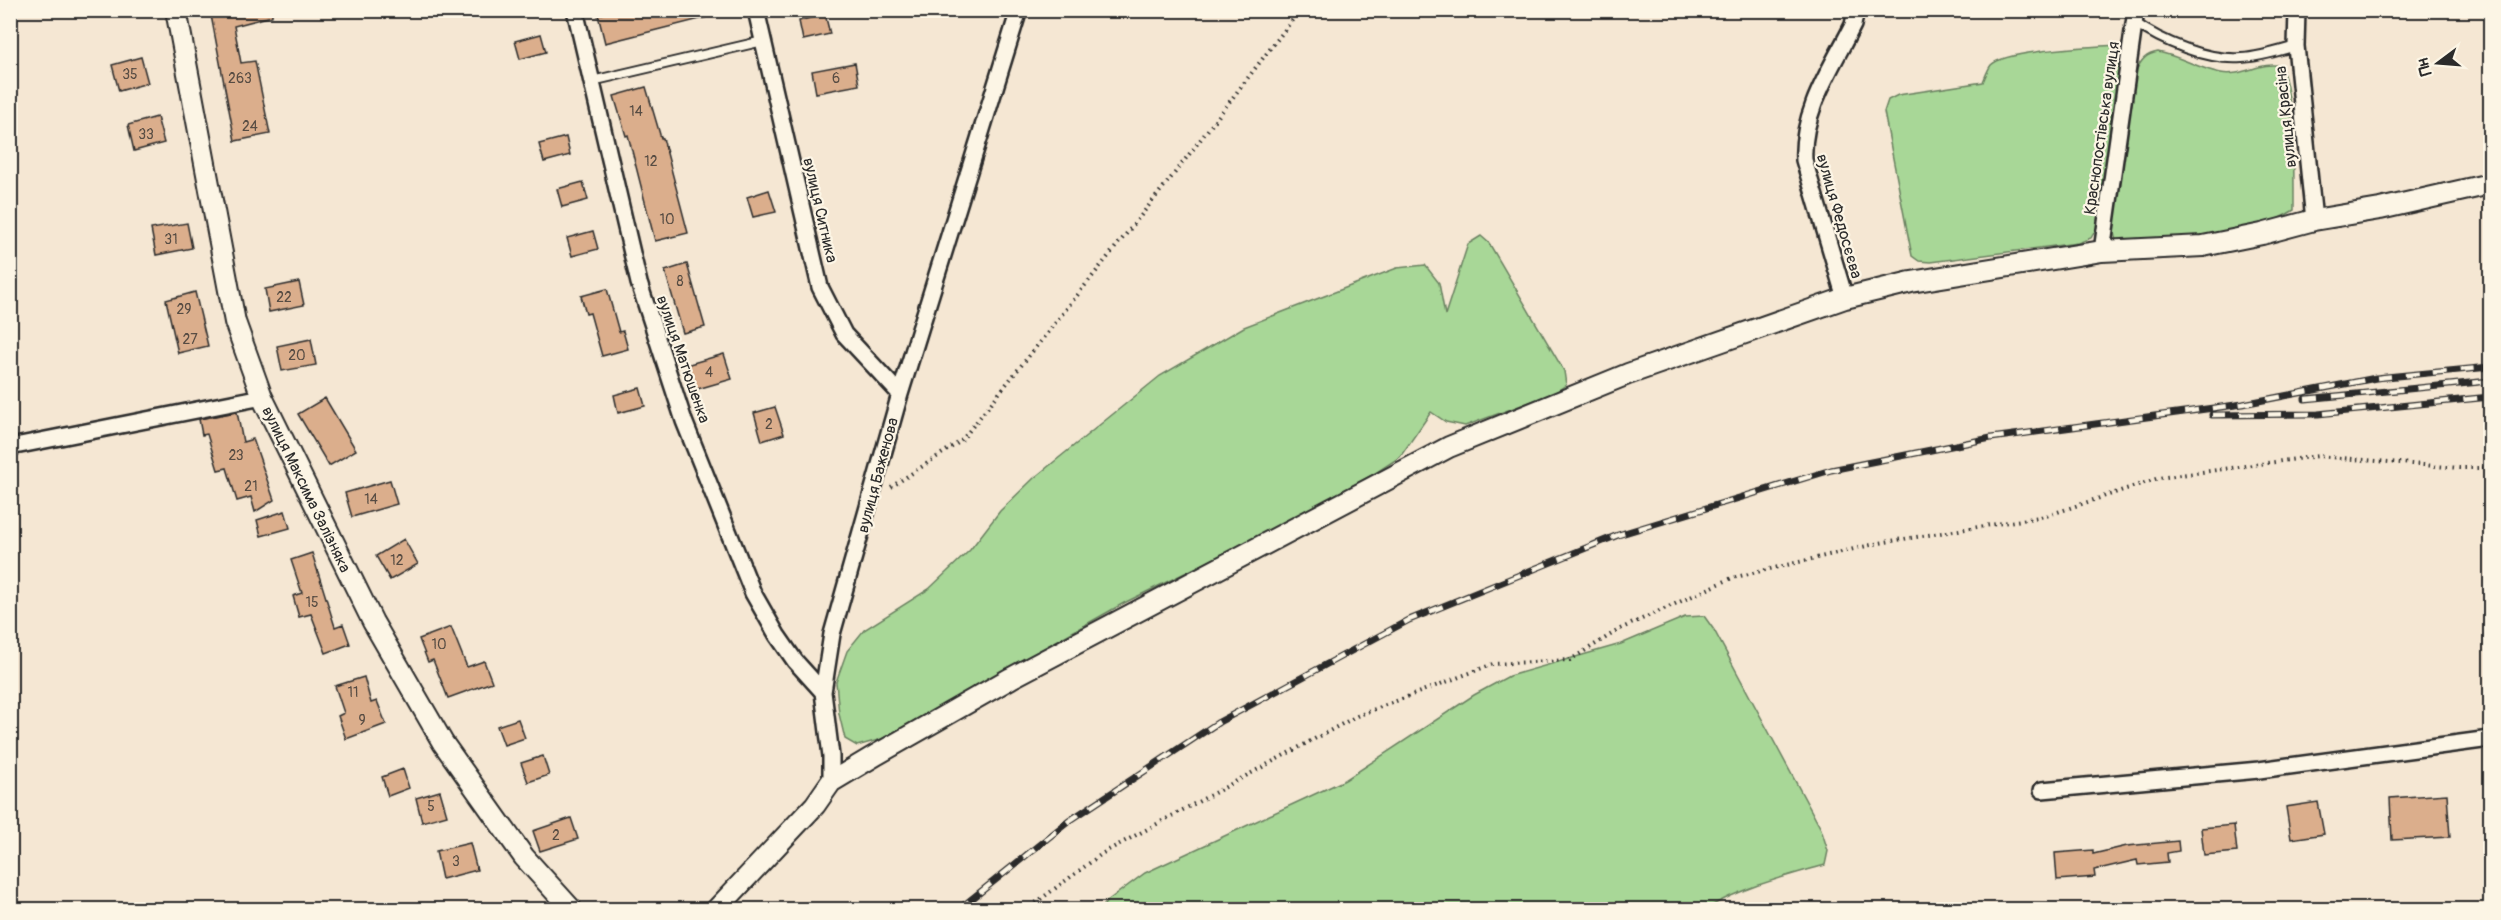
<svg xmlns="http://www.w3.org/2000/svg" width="2501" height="920" viewBox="0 0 2501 920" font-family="Pangolin,sans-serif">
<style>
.green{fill:#a8d797;stroke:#6a8161;stroke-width:1.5}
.building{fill:#dbae8c;stroke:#2b2b2b;stroke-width:1.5}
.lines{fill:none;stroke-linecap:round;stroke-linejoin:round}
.service-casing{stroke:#2b2b2b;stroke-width:12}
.minor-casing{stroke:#2b2b2b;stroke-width:20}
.tertiary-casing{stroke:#2b2b2b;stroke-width:24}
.path{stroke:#2b2b2b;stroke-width:4;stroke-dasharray:1.5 4.5;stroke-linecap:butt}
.service{stroke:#fcf5e5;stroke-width:8}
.minor{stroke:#fcf5e5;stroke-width:15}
.tertiary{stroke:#fcf5e5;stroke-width:20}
.rail-casing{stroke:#2b2b2b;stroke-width:7}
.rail{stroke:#fcf5e5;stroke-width:4.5;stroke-dasharray:14;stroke-linecap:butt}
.labels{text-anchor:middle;stroke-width:4.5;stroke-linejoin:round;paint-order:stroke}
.number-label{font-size:14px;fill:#574c43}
.street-label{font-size:16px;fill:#2b2b2b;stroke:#fcf5e5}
</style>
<rect width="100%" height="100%" fill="#f5e7d3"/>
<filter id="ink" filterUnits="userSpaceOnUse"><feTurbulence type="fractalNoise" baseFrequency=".0167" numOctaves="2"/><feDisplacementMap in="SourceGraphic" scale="12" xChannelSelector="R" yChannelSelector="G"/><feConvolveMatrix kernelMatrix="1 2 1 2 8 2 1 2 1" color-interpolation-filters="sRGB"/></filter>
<g filter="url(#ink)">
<path class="green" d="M2116,45L2121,51L2122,74L2099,224L2091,238L2078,243L1930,262L1919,261L1912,256L1884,112L1888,100L1898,95L1983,82C1985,77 1988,69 1991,65C2005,50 2093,47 2116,45Z
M2158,52C2180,56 2199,69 2221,73C2243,77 2261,61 2281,66C2295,102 2294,171 2294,210C2250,239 2167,240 2116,241L2114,233L2116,206L2136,71C2141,60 2146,54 2158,52Z
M1481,236L1489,243L1564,371L1566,385L1554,393L1465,426L1446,422L1431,412L1400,457L1374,474L1246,543L1124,603L882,739L857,746L845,739L839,714L836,682L847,651L864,630L929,589L970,550L1000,511L1034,478L1160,376L1244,327L1397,268L1425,265L1439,283L1445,315L1468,244Z
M1704,616L1714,630L1821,829L1828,851L1825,865C1783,877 1743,887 1706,909H1101L1107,901L1145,873L1345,780L1474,695L1509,676L1621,644L1685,617Z"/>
<path class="building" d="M210,10H272V16L234,26L241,63L255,61L270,134L235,141Z
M617,10H711L712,16L605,43L598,15Z
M825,14L830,34L803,40L799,21Z
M541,34L546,52L520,59L515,41Z
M141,57L148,83L119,91L112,65Z
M855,63L859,85L816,93L812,71Z
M646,87L661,138H663L688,233L655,241L628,135L626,136L614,96Z
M157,117L164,143L134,151L128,125Z
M566,137L570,155L544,162L539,144Z
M583,182L588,200L562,207L557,189Z
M769,190L776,212L753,217L747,197Z
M187,223L192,248L156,255L151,229Z
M593,231L598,249L572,256L567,238Z
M687,264L705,327L683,333L665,271Z
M299,282L304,305L269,312L265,289Z
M607,289L619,332L623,331L628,349L602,356L590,313L586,314L581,296Z
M195,292L208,346L178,353L166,300Z
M311,339L316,365L282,371L277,346Z
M724,354L732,379L694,390L686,365Z
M640,388L645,406L618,413L614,395Z
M325,398L356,450L329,466L298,414Z
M775,407L784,434L762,441L754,413Z
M237,412L243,442L253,439L274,500L255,512L251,497L237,501L227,468L218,470L207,434L202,435L199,419Z
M390,480L397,504L352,517L345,493Z
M285,511L290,528L261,536L257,520Z
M404,539L418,564L390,580L376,556Z
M312,553L335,627L343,624L350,644L326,653L311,614L299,617L293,596L302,593L291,560Z
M451,627L467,667L484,661L492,682L448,698L433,660L428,662L419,639Z
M364,677L371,703L377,701L386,724L346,739L338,716L344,713L335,686Z
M518,719L525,738L504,745L497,726Z
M543,756L549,775L528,782L521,763Z
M403,769L409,788L388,796L382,777Z
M440,791L447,815L422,822L416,798Z
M2447,794L2450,837L2392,840L2390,798Z
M2318,802L2324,834L2291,839L2286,807Z
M571,818L578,839L540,851L533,831Z
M2234,825L2237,852L2204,855L2201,828Z
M2178,841L2179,851L2167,853L2168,862L2138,865L2137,860L2094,870L2095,877L2057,880L2055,853L2093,850V854L2127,846Z
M470,843L477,870L442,879L436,851Z"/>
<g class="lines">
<g class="service-casing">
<path id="service" d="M2134,22C2161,41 2208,61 2242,58C2260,57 2278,51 2296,46
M592,81L763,41"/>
</g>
<g class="minor-casing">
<path id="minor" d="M575,10L639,283L684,421L753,593L777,635L795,661L823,692
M756,10L820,287L844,334L900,394
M2297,10L2296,46L2314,220
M2102,251L2136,10
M1845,298L1804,160C1801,112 1832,67 1853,25L1856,10
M10,447L262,397
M831,782V756L823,692L832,634L900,394L1019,10
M2042,790L2259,770L2490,739"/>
</g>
<g class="tertiary-casing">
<path id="tertiary" d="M176,10L235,322L262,397L373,622L443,743L524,857L572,910
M716,910L815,805L831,782L876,755L1011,678L1449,447L1628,374L1845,298L1911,282L2102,251L2203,246L2262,234L2314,220L2380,209L2490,184"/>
</g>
<path class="path" d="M891,487L961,441L1174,174L1300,10
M1026,910L1103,853L1357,716L1493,664L1570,660L1620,629L1732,578L1879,543L2046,516L2159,478L2318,456L2459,468H2490"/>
<use href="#service" class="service"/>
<use href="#minor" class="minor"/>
<use href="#tertiary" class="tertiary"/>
<g class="rail-casing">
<path id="rail" d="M2305,399L2490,381
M2212,415L2318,414L2490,397
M958,910L1069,821L1219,722L1409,620L1618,535L1831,470L1991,438L2243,404L2376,378L2490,367"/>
</g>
<use href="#rail" class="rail"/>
</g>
</g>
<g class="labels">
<g class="number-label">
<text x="130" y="79">35</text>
<text x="240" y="83">263</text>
<text x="836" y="83">6</text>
<text x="636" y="116">14</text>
<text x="250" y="131">24</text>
<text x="146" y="139">33</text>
<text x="651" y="166">12</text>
<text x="667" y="224">10</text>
<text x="171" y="244">31</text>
<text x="680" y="286">8</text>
<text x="284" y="302">22</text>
<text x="184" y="314">29</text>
<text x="190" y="344">27</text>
<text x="297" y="360">20</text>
<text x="709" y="377">4</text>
<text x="769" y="429">2</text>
<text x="236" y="460">23</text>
<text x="251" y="491">21</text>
<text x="371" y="504">14</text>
<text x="397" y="565">12</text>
<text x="312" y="607">15</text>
<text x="439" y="649">10</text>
<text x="353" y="697">11</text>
<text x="362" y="725">9</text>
<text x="431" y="811">5</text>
<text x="556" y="840">2</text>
<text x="456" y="866">3</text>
</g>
<g class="street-label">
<text transform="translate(2285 117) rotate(-96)" y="6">вулиця Красіна</text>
<text transform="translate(2101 128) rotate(-82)" y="6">Краснопостівська вулиця</text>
<text transform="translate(821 210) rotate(77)" y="6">вулиця Ситника</text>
<text transform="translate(1840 216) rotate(74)" y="6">вулиця Федосєєва</text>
<text transform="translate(684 359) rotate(71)" y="6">вулиця Матюшенка</text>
<text transform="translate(877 475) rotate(-75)" y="6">вулиця Баженова</text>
<text transform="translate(307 489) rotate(64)" y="6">вулиця Максима Залізняка</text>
</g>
</g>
<rect width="2501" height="920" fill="none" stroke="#fcf5e5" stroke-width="36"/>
<rect x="18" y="18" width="2465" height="884" fill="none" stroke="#2b2b2b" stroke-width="2" filter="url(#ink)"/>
<g transform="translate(2438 63) rotate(254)" stroke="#fcf5e5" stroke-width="4.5" paint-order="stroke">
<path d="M0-4.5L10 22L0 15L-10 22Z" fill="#2b2b2b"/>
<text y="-9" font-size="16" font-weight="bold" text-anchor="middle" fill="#2b2b2b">Пн</text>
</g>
</svg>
